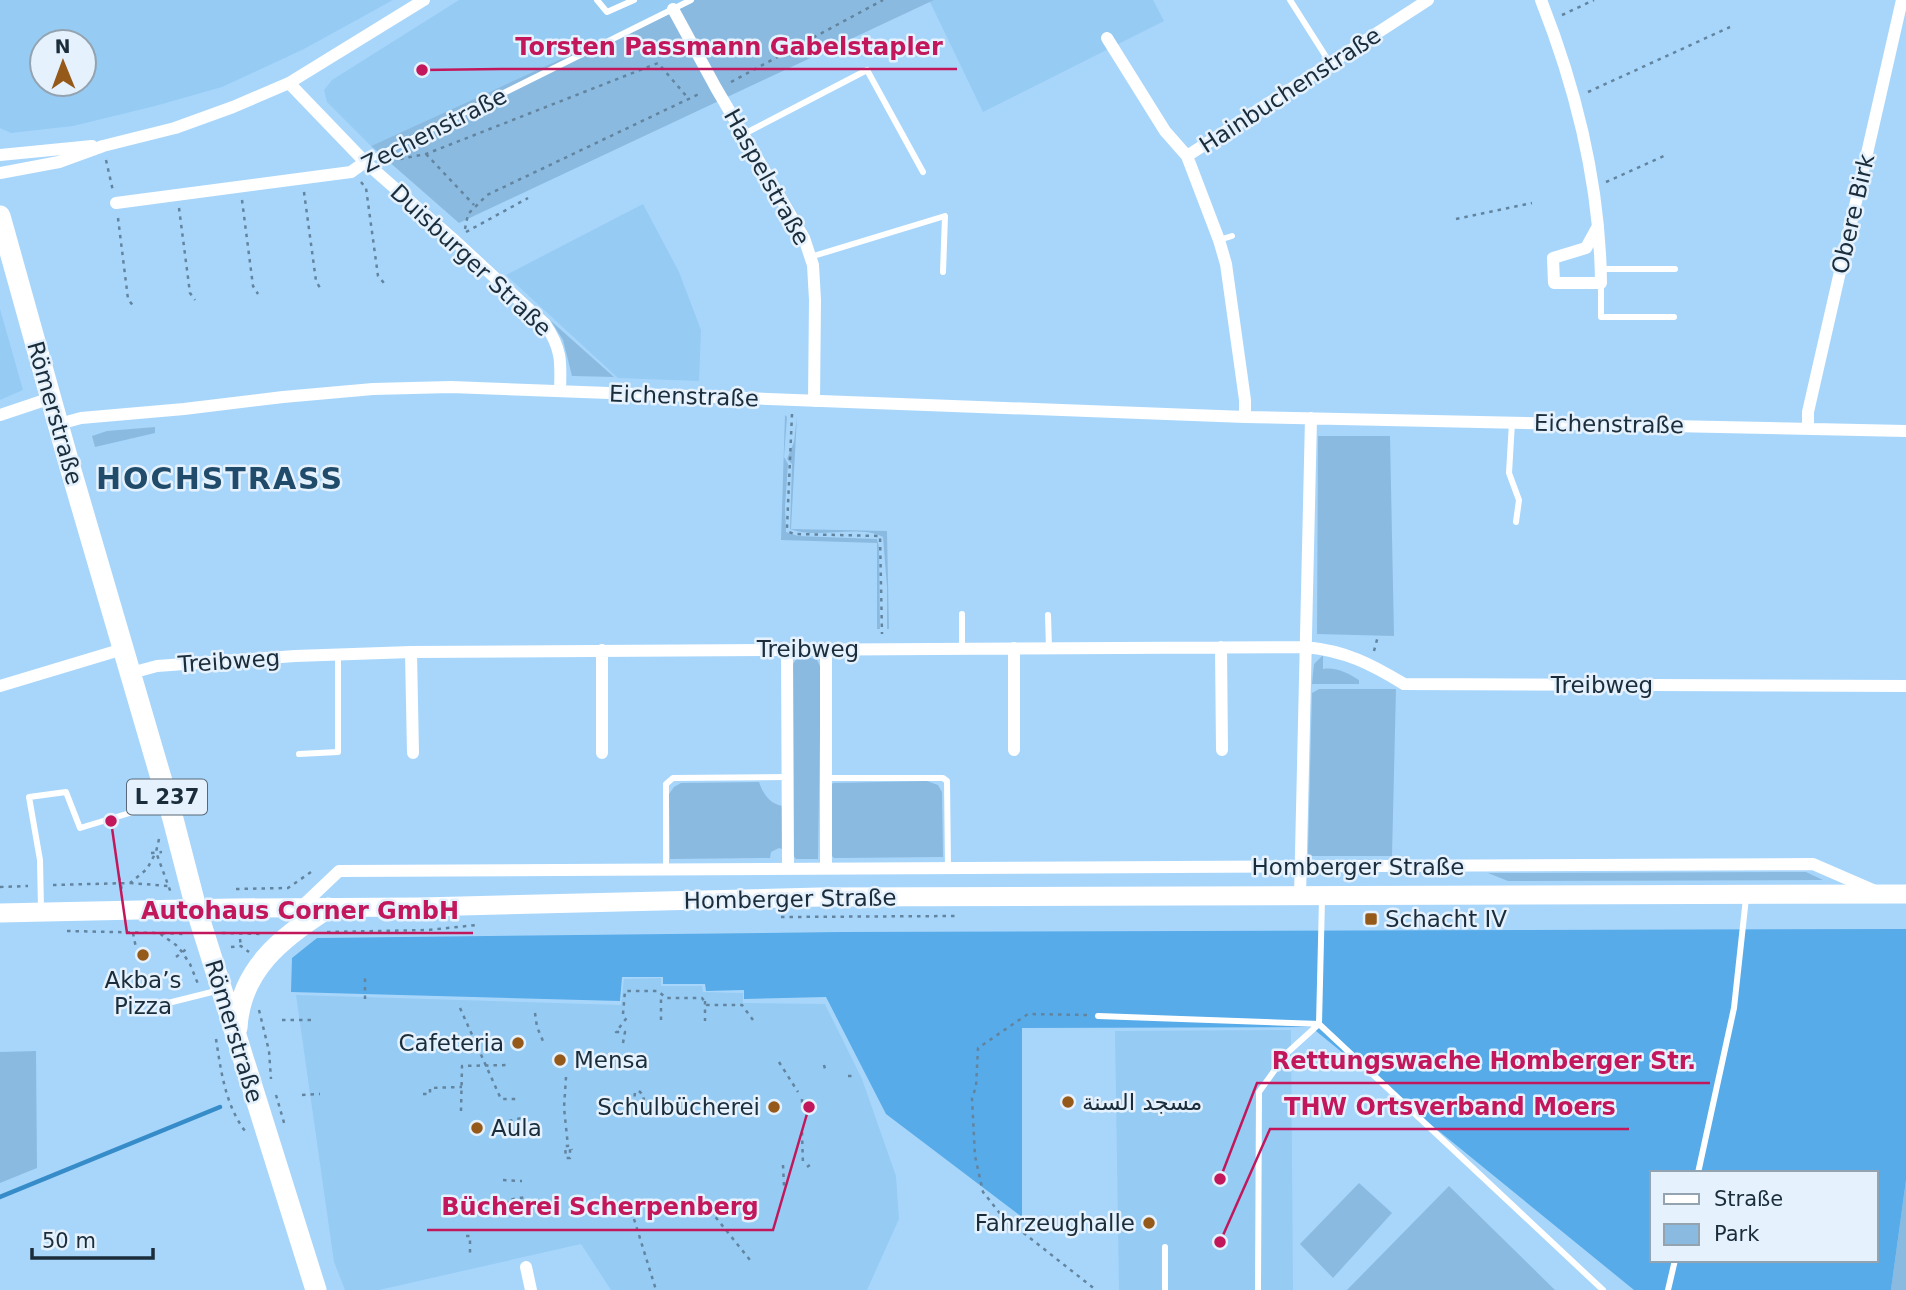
<svg xmlns="http://www.w3.org/2000/svg" width="1906" height="1290" viewBox="0 0 1906 1290" font-family="'DejaVu Sans',Cairo,sans-serif">
<style>
.built{fill:#96cbf4;fill-rule:evenodd}
.green{fill:#8bbae0}
.forest{fill:#57abe9;fill-rule:evenodd}
.lines{fill:none;stroke-linecap:round;stroke-linejoin:round}
.stream{stroke:#368cc8;stroke-width:4.5}
.path{stroke:#63849e;stroke-width:2.5;stroke-dasharray:3.5 5;stroke-linecap:butt}
.lane{stroke:#fff;stroke-width:6}
.street{stroke:#fff;stroke-width:12}
.secondary{stroke:#fff;stroke-width:19}
.primary{stroke:#fff;stroke-width:21}
.poi-dot{fill:#955a19;stroke:#e5f2fe;stroke-width:2.5}
.labels{text-anchor:middle;stroke-width:5;stroke-linejoin:round;paint-order:stroke}
.shield{fill:#e5f2fe;stroke:#586876;stroke-width:2}
.shield-label{font-size:21px;font-weight:bold;fill:#1b2d3b}
.street-label{font-size:23px;fill:#1b2d3b;stroke:#e5f2fe}
.poi-label{font-size:23px;fill:#1b2d3b;stroke:#e5f2fe;text-anchor:start}
.district-label{font-size:30px;font-weight:bold;letter-spacing:2px;fill:#214b6a;stroke:#e5f2fe}
.leader{fill:none;stroke:#c2185b;stroke-width:2.5}
.callout-dot{fill:#c2185b;stroke:#e5f2fe;stroke-width:2.5}
.callout-label{font-size:24px;text-anchor:middle;font-weight:bold;fill:#c2185b;stroke:#e5f2fe;stroke-width:5;stroke-linejoin:round;paint-order:stroke}
</style>
<rect width="100%" height="100%" fill="#a8d6fb"/>
<path class="built" d="M0,0H393L304,49L222,87L155,106L73,126L11,133L0,128ZM42,42H84V84H42Z
M459,0H690L371,146L327,102L324,90L332,80Z
M929,0H1153L1164,21L983,112Z
M643,204L679,272L701,330L699,381L618,378L506,275Z
M0,309L23,390L0,400Z
M661,978V986H702L703,992L743,993V1003L825,1004L862,1079L896,1176L899,1219L867,1290H611L581,1244L379,1290H345L334,1262L296,995L621,1005L624,979Z
M1291,1030L1293,1290H1119L1115,1031Z"/>
<path class="green" d="M690,0H934L459,223L371,146Z
M551,321L614,377L572,376L563,340Z
M785,415L787,417L784,457L788,464L785,507L786,532L798,536L877,539L879,547L880,629H877V543L781,540Z
M797,416L791,529L887,531L889,629H887V587L883,537C857,524 817,540 790,529L792,464L787,459L794,442Z
M155,427V433L95,447L92,436L107,431Z
M1318,436H1390L1394,636L1317,634Z
M1323,655V669C1337,667 1347,673 1359,680V684H1312L1314,664Z
M806,656L817,660L821,668L818,859H796L793,855L792,665L796,660Z
M1319,689H1396L1392,856H1310L1308,853L1312,693Z
M927,781L938,785L942,792L943,857L843,858H834L831,855V785L833,783Z
M759,782C763,794 770,804 782,806V849L779,848L771,852L770,858L670,859L669,794L674,787L681,783Z
M1806,872L1823,880L1508,881L1488,873Z
M36,1051L37,1168L0,1183V1052Z
M1906,1180V1290H1891Z
M1359,1183L1392,1213L1333,1278L1300,1244Z
M1449,1186L1555,1290H1347Z"/>
<path class="forest" d="M1906,929V1180L1891,1290H1634L1311,1027L1022,1028V1217L886,1114L826,997L744,999V990L706,991L705,984H663V977H622L620,1001L291,992L292,958L317,938L841,932ZM1652,1173H1876V1260H1652Z"/>
<g class="lines">
<path class="stream" d="M0,1197L220,1107"/>
<path class="path" d="M1562,15L1594,0
M731,82L883,0
M1588,92L1730,27
M426,154L474,205
M400,159L426,154L658,63L688,98
M106,160L113,191
M361,182L366,188L378,276L384,283
M1606,182L1664,156
M304,192L316,281L320,288
M242,200L253,286L258,294
M179,208L190,293L195,300
M118,218L128,299L134,307
M1456,219L1532,203
M465,229L468,214L487,195L701,93
M466,232L528,198
M792,414L787,528L789,532L794,534L880,536L882,634
M1374,651L1378,636
M159,839L156,852L171,893
M151,853L162,852
M119,877L122,890
M130,883L168,886
M53,885L130,883L147,869L156,852
M0,887L28,886
M236,889L288,888L311,872H316
M781,917L957,916
M67,931L159,933L176,945L182,952L190,964L198,984
M327,932L428,930L477,925
M133,933L136,948
M162,933L183,934
M222,933L264,934
M240,939L241,946
M231,947L241,946L249,952
M176,957L189,947
M365,999V977
M705,1001V1021
M460,1008L501,1099H519
M259,1010L269,1051L271,1079
M535,1013L537,1027L543,1041
M623,1014L625,991H658L666,998H702L707,1005H742L753,1020
M1087,1015L1028,1014L978,1048L976,1087L972,1098L975,1156L983,1192L1002,1216L1096,1290
M282,1020H316
M661,1020V994
M216,1039C221,1071 225,1104 245,1131
M623,1043L625,1032H616L628,1016
M779,1062L798,1092
M824,1065L826,1073
M848,1076H855
M566,1077L564,1108L568,1146H565L566,1158H570V1147L572,1150
M639,1091L644,1096L643,1105
M423,1094H430V1088L462,1087
M276,1095L285,1126
M302,1095L320,1094
M802,1099V1104
M634,1105L635,1091
M461,1111L462,1066L508,1065
M509,1121L521,1118
M509,1125L521,1122
M802,1132L803,1165
M783,1165L784,1186
M807,1167L811,1164
M503,1180L522,1181
M705,1204L750,1260
M508,1205V1200L526,1197
M634,1219L656,1290
M466,1236H470V1257"/>
<path class="lane" d="M597,0L607,12L634,0
M1290,0L1330,63
M744,134L867,70L923,172
M365,162L691,0
M1219,240L1232,236
M810,257L945,216L943,272
M1600,269H1675
M1601,283V317H1674
M1512,422L1509,473L1519,500L1516,522
M1048,615L1049,648
M962,649V614
M299,754L338,752V654
M826,778H943L947,781L948,868
M666,868V784L673,778L787,777
M1322,899L1319,1024L1603,1290
M41,909L40,860L29,797L66,792L80,828L166,802
M168,1003L220,990
M1098,1016L1319,1024L1287,1053L1259,1092L1258,1290
M1698,1173L1734,1008L1746,898
M1165,1247V1290
M1668,1290L1675,1260"/>
<path class="street" d="M1541,0C1577,91 1600,185 1601,283H1554L1553,258L1586,248L1597,228
M673,9L716,88L804,238L813,265L815,300L814,401
M1107,38L1165,131L1187,156L1219,240L1226,264L1245,400V417
M289,83L365,162L453,239L545,324C562,349 561,362 560,391
M0,155L92,146
M1187,156L1428,0
M0,173L59,162L103,146L175,128L233,107L289,83L424,0
M116,203L351,172L365,162
M0,415L51,398
M59,424L81,418L184,409L283,397L373,389L451,387L1245,417L1906,431
M1808,429V412L1902,0
M1221,647L1222,750
M1014,648V750
M787,649L788,867
M826,649V868
M602,650V753
M411,652L413,753
M131,673L157,666L295,656L411,652L1306,647C1346,651 1371,664 1404,684L1906,686
M0,686L123,649
M1300,897L1311,418
M300,908L339,871C830,867 1322,868 1813,864L1873,890
M526,1267L531,1290"/>
<path class="secondary" d="M0,913L231,908L422,907L820,897L1906,894"/>
<path class="primary" d="M0,216L70,467L173,819L196,908L316,1290
M237,1028C240,970 282,937 328,908"/>
</g>
<g class="poi-dot">
<rect x="1364" y="912" width="14" height="14" rx="3.5"/>
<circle cx="143" cy="955" r="7"/>
<circle cx="518" cy="1043" r="7"/>
<circle cx="560" cy="1060" r="7"/>
<circle cx="1068" cy="1102" r="7"/>
<circle cx="774" cy="1107" r="7"/>
<circle cx="477" cy="1128" r="7"/>
<circle cx="1149" cy="1223" r="7"/>
</g>
<g class="labels">
<rect class="shield" x="127" y="779.5" width="80" height="35" rx="5"/>
<g class="shield-label">
<text x="167" y="804">L 237</text>
</g>
<g class="street-label">
<text transform="translate(1290 90) rotate(-33)" y="8">Hainbuchenstraße</text>
<text transform="translate(434 130) rotate(-27)" y="8">Zechenstraße</text>
<text transform="translate(767 177) rotate(61)" y="8">Haspelstraße</text>
<text transform="translate(1853 214) rotate(-77)" y="8">Obere Birk</text>
<text transform="translate(471 260) rotate(43)" y="8">Duisburger Straße</text>
<text transform="translate(684 396) rotate(2)" y="8">Eichenstraße</text>
<text transform="translate(55 413) rotate(74)" y="8">Römerstraße</text>
<text transform="translate(1609 424) rotate(1)" y="8">Eichenstraße</text>
<text x="808" y="657">Treibweg</text>
<text transform="translate(229 661) rotate(-4)" y="8">Treibweg</text>
<text x="1602" y="693">Treibweg</text>
<text x="1358" y="875">Homberger Straße</text>
<text transform="translate(790 899) rotate(-1)" y="8">Homberger Straße</text>
<text transform="translate(234 1031) rotate(73)" y="8">Römerstraße</text>
</g>
<g class="poi-label">
<text x="1385" y="927">Schacht IV</text>
<text x="143" y="988" text-anchor="middle">Akba’s<tspan x="143" dy="26">Pizza</tspan></text>
<text x="504" y="1051" text-anchor="end">Cafeteria</text>
<text x="574" y="1068">Mensa</text>
<text x="1082" y="1110">مسجد السنة</text>
<text x="760" y="1115" text-anchor="end">Schulbücherei</text>
<text x="491" y="1136">Aula</text>
<text x="1135" y="1231" text-anchor="end">Fahrzeughalle</text>
</g>
<g class="district-label">
<text x="220" y="489">HOCHSTRASS</text>
</g>
</g>
<path class="leader" d="M422 70L501 69H957M111 821L127 933H473M1220 1179L1257 1083H1710M1220 1242L1270 1129H1629M809 1107L773 1230H427"/>
<g class="callout-dot">
<circle cx="422" cy="70" r="7"/>
<circle cx="111" cy="821" r="7"/>
<circle cx="1220" cy="1179" r="7"/>
<circle cx="1220" cy="1242" r="7"/>
<circle cx="809" cy="1107" r="7"/>
</g>
<g class="callout-label">
<text x="729" y="55">Torsten Passmann Gabelstapler</text>
<text x="300" y="919">Autohaus Corner GmbH</text>
<text x="1484" y="1069">Rettungswache Homberger Str.</text>
<text x="1450" y="1115">THW Ortsverband Moers</text>
<text x="600" y="1215">Bücherei Scherpenberg</text>
</g>
<rect x="1650" y="1171" width="228" height="91" fill="#e5f2fe" stroke="#94a3b0" stroke-width="2"/>
<rect x="1664" y="1194" width="35" height="10" fill="#ffffff" stroke="#94a3b0" stroke-width="2"/>
<text x="1714" y="1206" font-size="21" fill="#1b2d3b">Straße</text>
<rect x="1664" y="1224" width="35" height="21" fill="#8bbae0" stroke="#94a3b0" stroke-width="2"/>
<text x="1714" y="1241" font-size="21" fill="#1b2d3b">Park</text>
<g transform="translate(63 63) rotate(359)"><circle r="33" fill="#e5f2fe" stroke="#94a3b0" stroke-width="2"/>
<path d="M0-5L12 26L0 18L-12 26Z" fill="#955a19"/>
<text y="-10" font-size="19" font-weight="bold" text-anchor="middle" fill="#1b2d3b">N</text>
</g>
<path d="M32 1248v10h121v-10" fill="none" stroke="#1b2d3b" stroke-width="3.5"/>
<text x="42" y="1248" font-size="21" fill="#1b2d3b" stroke="#e5f2fe" stroke-width="5" paint-order="stroke">50 m</text>
</svg>
